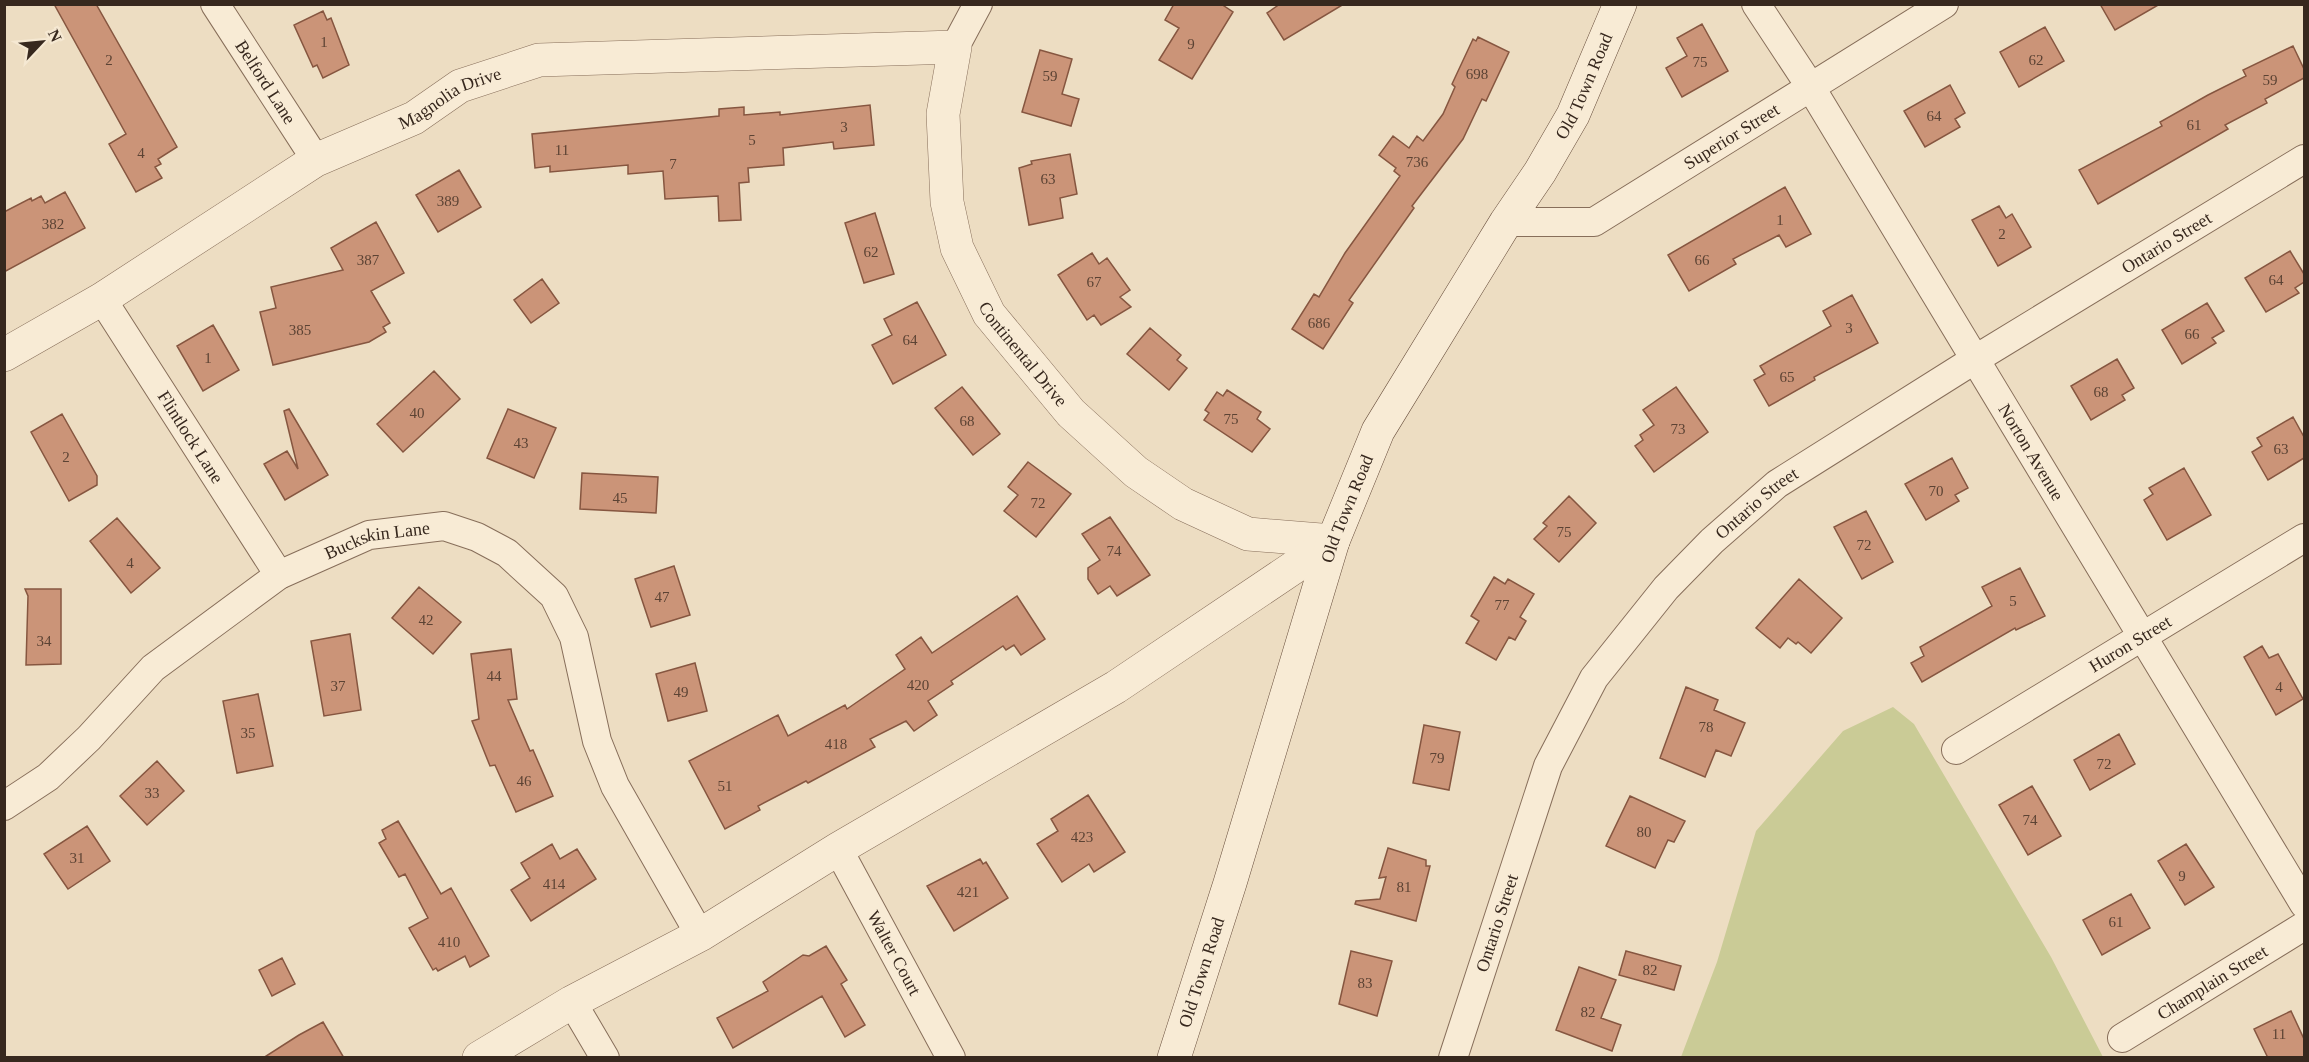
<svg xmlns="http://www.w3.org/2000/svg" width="2309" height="1062" viewBox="0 0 2309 1062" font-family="Georgia,serif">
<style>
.green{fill:#cacb96}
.building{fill:#cb9478;stroke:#865640;stroke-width:1.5}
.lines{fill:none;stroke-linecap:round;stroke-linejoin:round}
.minor-casing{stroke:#876e5a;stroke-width:30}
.tertiary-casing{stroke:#876e5a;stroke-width:34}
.secondary-casing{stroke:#694f3d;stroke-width:34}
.minor{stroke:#f8ebd5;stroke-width:28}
.tertiary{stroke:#f8ebd5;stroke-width:33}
.secondary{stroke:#f8ebd5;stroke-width:33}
.labels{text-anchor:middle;stroke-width:4.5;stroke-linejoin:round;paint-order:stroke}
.number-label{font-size:15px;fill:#5c4334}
.street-label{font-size:18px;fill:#37281e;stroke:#f5e8d2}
</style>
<rect width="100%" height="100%" fill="#edddc2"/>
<path class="green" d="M1893,707L1914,724L2051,957L2103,1057H1681L1717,962L1756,831L1843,731Z"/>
<path class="building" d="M54,4H96L177,147L158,159L161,164L155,167L162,178L136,192L109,144L126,134Z
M1174,4H1221L1233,12L1192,79L1159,60L1179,28L1165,20Z
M1280,4H1344L1284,40L1267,13Z
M2100,4H2160L2115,30Z
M323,11L327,20L331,18L349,65L323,78L317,65L313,67L294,25Z
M1702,24L1728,71L1682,97L1666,68L1687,56L1677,38Z
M2045,27L2064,61L2019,87L2000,52Z
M1478,37L1509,52L1486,101L1482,99L1463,139L1412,206L1414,208L1349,300L1353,303L1323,349L1292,329L1314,294L1319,297L1345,253L1400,176L1394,171L1396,168L1379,155L1393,136L1409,148L1417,136L1423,141L1443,114L1455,87L1452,84L1473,39L1476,41Z
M2293,46L2304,69V78L2265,99L2267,103L2225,125L2228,129L2098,204L2079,170L2162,126L2160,122L2208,95L2246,76L2243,70Z
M1040,50L1072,59L1062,94L1079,99L1071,126L1022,112Z
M1950,85L1965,113L1955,119L1960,127L1925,147L1904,111Z
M870,105L874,145L834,149L833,142L783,148L784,165L748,168L749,182L739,183L741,220L719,221L718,196L665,199L663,171L628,174V165L550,172V166L535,168L532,134L719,116V109L744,107V115L780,112V115Z
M1070,154L1077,194L1060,198L1063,218L1029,225L1019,168L1032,164L1031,161Z
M459,170L481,207L438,232L416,195Z
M1785,187L1811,234L1786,247L1779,235L1733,259L1736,264L1689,291L1668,255Z
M65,192L85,228L4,272V212L31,198L32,201L41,196L45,203Z
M1999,206L2006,218L2012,214L2031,247L1998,266L1972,220Z
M875,213L894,274L864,283L845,223Z
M376,222L404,273L371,291L390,323L383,327L386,332L369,342L273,365L260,312L276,308L271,287L343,270L331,248Z
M2290,251L2304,274V282L2295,288L2299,293L2266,312L2245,278Z
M1092,253L1099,264L1107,258L1130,290L1120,297L1131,307L1101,325L1094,315L1087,320L1058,275Z
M542,279L559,303L531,323L514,300Z
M1852,295L1878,343L1814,377L1815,380L1769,406L1754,380L1765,374L1760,366L1831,326L1823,311Z
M917,302L946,355L893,384L872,345L892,335L884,319Z
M2207,303L2224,331L2212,338L2216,343L2182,364L2162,330Z
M213,325L239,370L203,391L177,346Z
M1150,328L1181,355L1177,360L1187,368L1169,390L1127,354Z
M2117,359L2134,388L2122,395L2125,400L2091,420L2071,386Z
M434,371L460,399L403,452L377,424Z
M962,387L1000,434L973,455L935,408Z
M1676,387L1708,432L1654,472L1635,446L1643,440L1640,435L1654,425L1643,410Z
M1227,390L1261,412L1257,419L1270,429L1252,452L1204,420L1209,413L1205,410L1217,392L1223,396Z
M289,409L328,475L285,500L264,464L287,451L298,469L284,411Z
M508,409L556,428L534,478L487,458Z
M62,414L97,476V485L69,501L31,432Z
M2293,417L2304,437V458L2268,480L2252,452L2262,446L2257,438Z
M1952,458L1968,488L1955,495L1959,501L1926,520L1905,484Z
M1028,462L1071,494L1036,537L1004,511L1018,495L1008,487Z
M2184,468L2211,515L2167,540L2144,500L2153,494L2149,488Z
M582,473L658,477L656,513L580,509Z
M1569,496L1596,523L1559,562L1534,539L1547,526L1543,523Z
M1866,511L1893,562L1862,579L1834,527Z
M1110,517L1150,575L1117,596L1110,586L1098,594L1088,579V568L1100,560L1082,534Z
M117,518L160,568L131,593L90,541Z
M674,566L690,615L651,627L635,579Z
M2020,568L2045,616L2016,630L2015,628L1922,682L1911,663L1924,656L1920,647L1992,606L1982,587Z
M1494,577L1505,584L1508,579L1534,594L1520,617L1526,621L1515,640L1509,637L1496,660L1466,643L1479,621L1471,616Z
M1799,579L1842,618L1811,653L1798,642L1796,644L1788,638L1780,648L1756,628Z
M419,587L461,622L433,654L392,618Z
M25,589H61V664L26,665L28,596Z
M1017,596L1045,639L1021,655L1014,645L1006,650L1003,646L951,681L953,684L928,701L937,715L914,731L906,721L870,739L875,747L808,783L806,781L758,806L760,810L725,829L689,761L778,715L788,736L845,705L847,709L905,669L896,655L921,637L932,653Z
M350,634L361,710L324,716L311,641Z
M2262,646L2269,658L2278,654L2303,699L2276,715L2244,657Z
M511,649L517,699L508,700L530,751L533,750L553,796L516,812L495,765L490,766L472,721L479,719L471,654Z
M695,663L707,711L668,721L656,674Z
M1686,687L1718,700L1714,710L1745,723L1731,756L1716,750L1705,777L1660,758Z
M258,694L273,766L237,773L223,701Z
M1424,725L1460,732L1449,790L1413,783Z
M2119,734L2135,764L2090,790L2074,760Z
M157,761L184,791L147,825L120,796Z
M2032,786L2061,836L2028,855L1999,805Z
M1088,795L1125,852L1094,872L1089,864L1062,882L1037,844L1058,831L1051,819Z
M1630,796L1685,821L1674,842L1668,840L1655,868L1606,846Z
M398,821L441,894L451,888L489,956L470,967L465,956L438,971L436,968L433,970L409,928L428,918L405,874L399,877L379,843L386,839L382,830Z
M87,826L110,861L68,889L44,854Z
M552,844L560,859L577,849L596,879L531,921L511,890L530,878L521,863Z
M2186,844L2214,887L2185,905L2158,861Z
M1388,848L1426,860V866H1430L1416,921L1355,904L1356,901L1380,899L1386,877L1379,878Z
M980,859L983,864L986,862L1008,898L954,931L927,886Z
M2131,894L2150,928L2102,955L2083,920Z
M826,946L847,980L841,984L865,1025L845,1037L822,996L733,1048L717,1018L768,991L763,982L803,955L809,956Z
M1351,951L1392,961L1377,1016L1339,1004Z
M1626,951L1681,966L1674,990L1619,975Z
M282,958L295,984L272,996L259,970Z
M1579,967L1616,980L1601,1018L1621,1025L1612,1051L1556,1030Z
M2291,1011L2304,1039V1058H2268L2254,1029Z
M323,1022L344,1058H263L299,1035Z"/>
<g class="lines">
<g class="minor-casing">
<g id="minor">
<path id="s1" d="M215,4L316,160"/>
<path id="s2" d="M1756,4L1810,86L2304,904"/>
<path d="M955,47L978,4"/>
<path id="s3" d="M1506,222H1594L1944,4"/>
<path id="s4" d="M102,299L279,575"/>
<path id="s5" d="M1956,750L2304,538"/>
<path id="s6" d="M4,806L48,777L89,738L153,668L279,575L369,535L444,526L477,537L507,553L554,596L574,637L597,741L615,786L700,935"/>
<path id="s7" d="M838,849L951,1058"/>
<path d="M572,1002L605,1058"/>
<path id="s8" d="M2122,1038L2304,926"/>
<path id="s9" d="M1453,1058L1548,766L1594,678L1666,588L1712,541L1777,484L1974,360L2304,159"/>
</g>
</g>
<g class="tertiary-casing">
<g id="tertiary">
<path id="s10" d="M4,355L102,299L316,160L414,118L460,86L539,60L955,47L943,114L947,202L957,248L989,314L1071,413L1136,472L1183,504L1248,534L1333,541"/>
<path d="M479,1058L572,1002L700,935L838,849L1116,687L1333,541"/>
</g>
</g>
<g class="secondary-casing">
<g id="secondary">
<path id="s11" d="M1174,1058L1230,883L1333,541L1378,431L1506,222L1540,172L1573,115L1620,4"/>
</g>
</g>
<use href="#minor" class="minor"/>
<use href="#tertiary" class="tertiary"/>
<use href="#secondary" class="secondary"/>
</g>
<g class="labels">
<g class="number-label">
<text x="324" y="47">1</text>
<text x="1191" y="49">9</text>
<text x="109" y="65">2</text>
<text x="2036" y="65">62</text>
<text x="1700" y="67">75</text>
<text x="1477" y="79">698</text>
<text x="1050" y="81">59</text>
<text x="2270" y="85">59</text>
<text x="1934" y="121">64</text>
<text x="2194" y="130">61</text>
<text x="844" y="132">3</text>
<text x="752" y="145">5</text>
<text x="562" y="155">11</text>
<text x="141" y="158">4</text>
<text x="1417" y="167">736</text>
<text x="673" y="169">7</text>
<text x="1048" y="184">63</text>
<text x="448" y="206">389</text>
<text x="1780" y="225">1</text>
<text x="53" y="229">382</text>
<text x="2002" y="239">2</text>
<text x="871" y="257">62</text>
<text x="368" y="265">387</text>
<text x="1702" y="265">66</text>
<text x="2276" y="285">64</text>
<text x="1094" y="287">67</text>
<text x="1319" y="328">686</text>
<text x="1849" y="333">3</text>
<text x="300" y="335">385</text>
<text x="2192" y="339">66</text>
<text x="910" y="345">64</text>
<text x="208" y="363">1</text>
<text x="1787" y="382">65</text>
<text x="2101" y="397">68</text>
<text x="417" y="418">40</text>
<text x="1231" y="424">75</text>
<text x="967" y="426">68</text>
<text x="1678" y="434">73</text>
<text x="521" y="448">43</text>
<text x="2281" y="454">63</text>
<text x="66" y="462">2</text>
<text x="1936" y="496">70</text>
<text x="620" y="503">45</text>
<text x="1038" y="508">72</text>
<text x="1564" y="537">75</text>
<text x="1864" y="550">72</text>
<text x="1114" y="556">74</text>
<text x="130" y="568">4</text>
<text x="662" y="602">47</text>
<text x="2013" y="606">5</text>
<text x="1502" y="610">77</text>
<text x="426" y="625">42</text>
<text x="44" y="646">34</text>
<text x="494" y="681">44</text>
<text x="918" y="690">420</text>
<text x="338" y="691">37</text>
<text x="2279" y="692">4</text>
<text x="681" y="697">49</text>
<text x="1706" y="732">78</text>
<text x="248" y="738">35</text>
<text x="836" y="749">418</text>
<text x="1437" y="763">79</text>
<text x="2104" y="769">72</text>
<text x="524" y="786">46</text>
<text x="725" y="791">51</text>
<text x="152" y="798">33</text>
<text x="2030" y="825">74</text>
<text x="1644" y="837">80</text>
<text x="1082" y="842">423</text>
<text x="77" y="863">31</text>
<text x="2182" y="881">9</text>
<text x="554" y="889">414</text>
<text x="1404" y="892">81</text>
<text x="968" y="897">421</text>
<text x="2116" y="927">61</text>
<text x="449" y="947">410</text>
<text x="1650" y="975">82</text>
<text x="1365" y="988">83</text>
<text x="1588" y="1017">82</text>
<text x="2279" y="1039">11</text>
</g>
<g class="street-label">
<text dy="6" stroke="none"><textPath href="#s1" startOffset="93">Belford Lane</textPath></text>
<text dy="6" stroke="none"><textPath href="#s11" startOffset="1062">Old Town Road</textPath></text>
<text dy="6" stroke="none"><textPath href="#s10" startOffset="516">Magnolia Drive</textPath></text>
<text dy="6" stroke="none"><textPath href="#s3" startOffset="250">Superior Street</textPath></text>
<text dy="6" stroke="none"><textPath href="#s9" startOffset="1132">Ontario Street</textPath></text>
<text dy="6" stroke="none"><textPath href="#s10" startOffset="1359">Continental Drive</textPath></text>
<text dy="6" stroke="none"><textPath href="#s4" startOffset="164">Flintlock Lane</textPath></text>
<text dy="6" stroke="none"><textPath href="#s2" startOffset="526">Norton Avenue</textPath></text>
<text dy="6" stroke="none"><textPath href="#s9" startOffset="646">Ontario Street</textPath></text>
<text dy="6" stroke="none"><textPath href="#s11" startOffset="576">Old Town Road</textPath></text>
<text dy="6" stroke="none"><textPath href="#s6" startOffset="466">Buckskin Lane</textPath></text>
<text dy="6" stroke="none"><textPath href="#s5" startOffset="204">Huron Street</textPath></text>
<text dy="6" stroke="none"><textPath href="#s9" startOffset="142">Ontario Street</textPath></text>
<text dy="6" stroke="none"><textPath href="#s7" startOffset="118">Walter Court</textPath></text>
<text dy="6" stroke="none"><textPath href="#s11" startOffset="90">Old Town Road</textPath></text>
<text dy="6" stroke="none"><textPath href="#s8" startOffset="106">Champlain Street</textPath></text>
</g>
</g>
<rect width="2309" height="1062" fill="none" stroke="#37281e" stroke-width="12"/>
<g transform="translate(42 42) rotate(64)" stroke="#f5e8d2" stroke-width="4.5" paint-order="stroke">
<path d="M0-4.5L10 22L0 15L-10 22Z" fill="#37281e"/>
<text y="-9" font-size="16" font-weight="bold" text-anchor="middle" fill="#37281e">N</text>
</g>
</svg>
